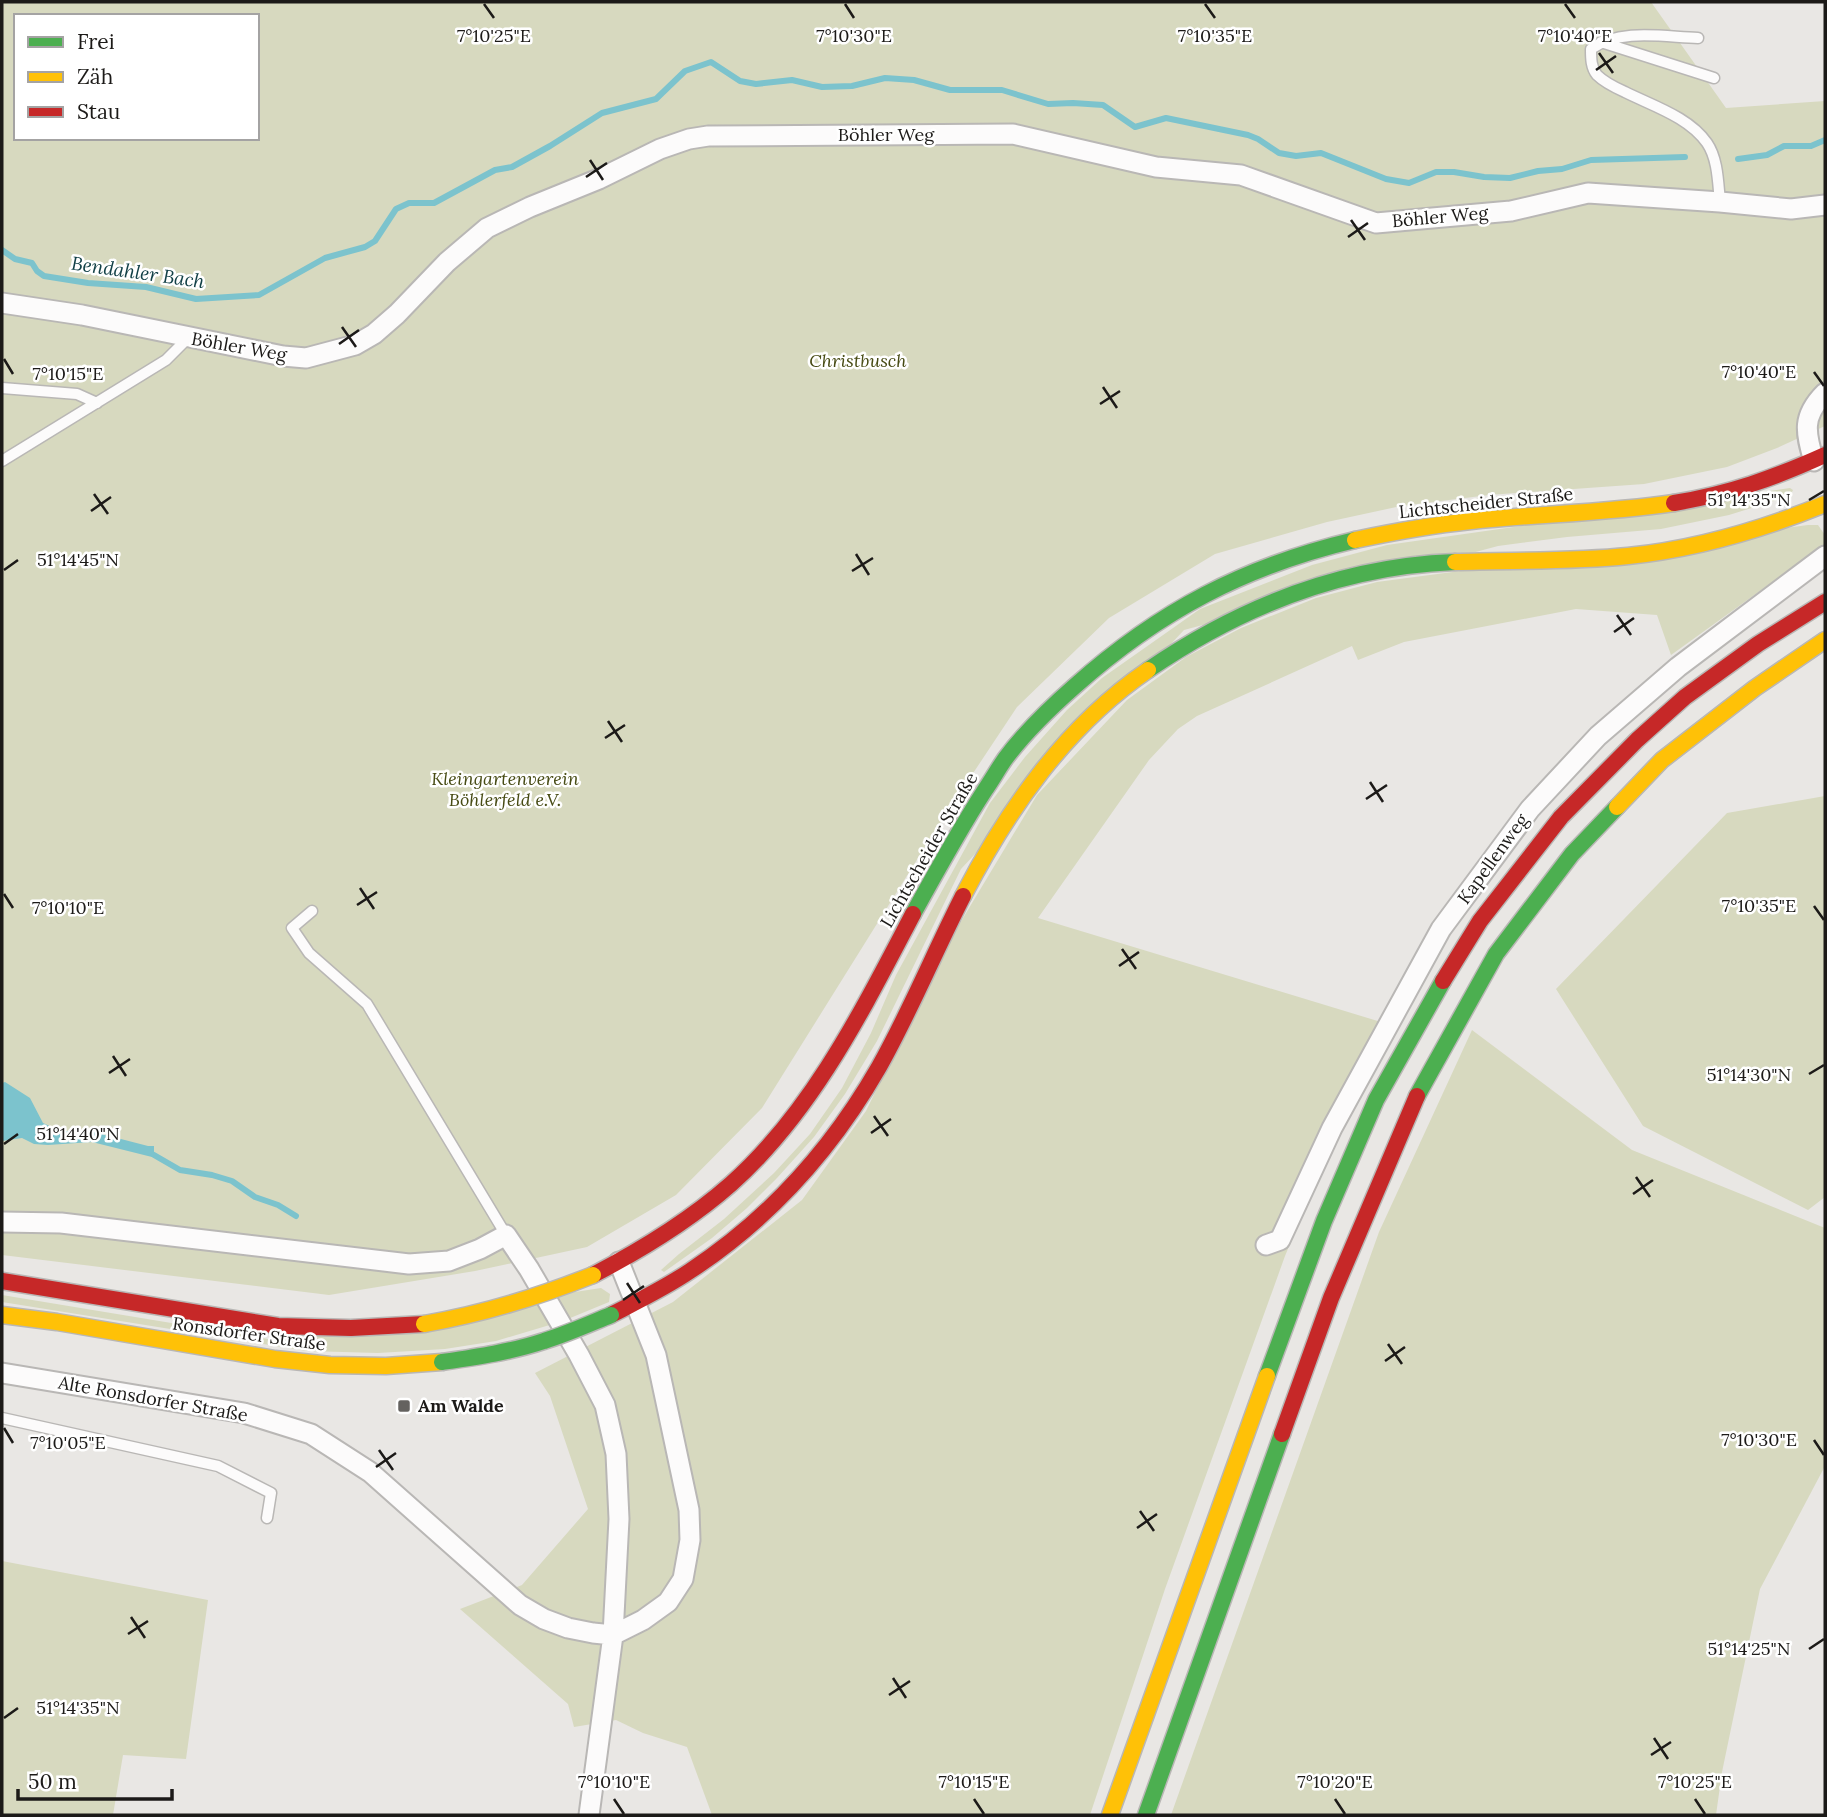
<svg xmlns="http://www.w3.org/2000/svg" width="1827" height="1817" viewBox="0 0 1827 1817" font-family="Lora,serif">
<style>
.green{fill:#d7d9bf;fill-rule:evenodd}
.water{fill:#7cc3cd}
.lines{fill:none;stroke-linecap:round;stroke-linejoin:round}
.stream{stroke:#7cc3cd;stroke-width:6}
.lane-casing{stroke:#b9b7b5;stroke-width:13}
.street-casing{stroke:#b9b7b5;stroke-width:23}
.fast-casing{stroke:#b9b7b5;stroke-width:19}
.slow-casing{stroke:#b9b7b5;stroke-width:19}
.jam-casing{stroke:#b9b7b5;stroke-width:19}
.lane{stroke:#fcfbfb;stroke-width:10}
.street{stroke:#fcfbfb;stroke-width:19}
.fast{stroke:#4caf50;stroke-width:16}
.slow{stroke:#ffc107;stroke-width:16}
.jam{stroke:#c62828;stroke-width:16}
.fast-bridge-casing{stroke:#b9b7b5;stroke-width:19;stroke-linecap:butt}
.slow-bridge-casing{stroke:#b9b7b5;stroke-width:19;stroke-linecap:butt}
.fast-bridge{stroke:#4caf50;stroke-width:16}
.slow-bridge{stroke:#ffc107;stroke-width:16}
.ticks{fill:none;stroke:#1c1a18;stroke-width:2.5}
.poi-dot{fill:#64625f;stroke:#fff;stroke-width:2.5}
.labels{text-anchor:middle;stroke-width:5;stroke-linejoin:round;paint-order:stroke}
.street-label{font-size:18px;fill:#1c1a18;stroke:#fff}
.park-label{font-size:18px;font-style:italic;fill:#474b14;stroke:#fff}
.poi-label{font-size:18px;font-weight:bold;fill:#1c1a18;stroke:#fff;text-anchor:start}
.water-label{font-size:19px;font-style:italic;fill:#124047;stroke:#fff}
.ticks-label{font-size:18px;text-anchor:middle;fill:#1c1a18;stroke:#fff;stroke-width:5;stroke-linejoin:round;paint-order:stroke}
</style>
<rect width="100%" height="100%" fill="#e9e7e4"/>
<path class="green" d="M2,2H1651L1726,108L1825,101V426L1777,448L1727,467L1644,484L1489,495L1401,506L1327,522L1215,554L1109,618L1017,707L938,826L762,1108L676,1195L587,1247L475,1271L329,1295L2,1255ZM16,16H257V138H16Z
M1790,488L1793,490L1790,496L1729,515L1661,529L1567,537L1498,546L1184,630L961,869L877,1041L845,1094L814,1137L777,1178L747,1208L712,1238L664,1272L661,1270L679,1254L724,1219L774,1173L810,1134L842,1088L871,1033L896,975L990,803L1025,757L1067,710L1102,678L1200,609L1312,565L1387,545Z
M1808,525H1818L1825,535V544L1671,655L1657,615L1576,609L1404,642L1358,660L1352,646L1197,716L1178,729L1149,760L1038,918L1381,1022L1285,1256L1165,1589L1090,1815H712L687,1747L643,1733L616,1720L574,1727L568,1704L460,1609L522,1585L588,1509L550,1396L535,1373L673,1302L802,1200L866,1111L948,943L1037,795L1127,700L1186,657L1241,628L1316,598L1377,582Z
M1825,796V1197L1808,1210L1643,1126L1556,989L1727,813Z
M1472,1030L1632,1150L1825,1228V1466L1760,1589L1722,1772L1716,1815H1171L1379,1232Z
M601,1288L610,1294L609,1302L563,1321L496,1341L445,1349L378,1353L307,1351L2,1302V1295L268,1339Z
M2,1561L208,1600L186,1759L123,1755L113,1815H2Z"/>
<path class="water" d="M5,1082L30,1098L43,1123L60,1131H90L148,1146H154V1155L152,1157L92,1142L48,1145L34,1144L22,1138L2,1141V1083Z"/>
<g class="lines">
<path class="stream" d="M1738,159L1767,155L1784,146H1811L1825,140
M2,250L15,259L32,263L37,271L44,276L88,283L146,287L196,299L259,295L325,258L365,247L375,241L396,209L409,203H434L495,170L512,167L550,146L602,113L656,99L685,71L711,62L740,81L756,84L792,80L822,87L852,86L885,78L914,80L950,90H1002L1048,104L1073,103L1103,105L1135,127L1166,118L1248,135L1258,139L1279,153L1296,156L1321,153L1386,179L1409,183L1436,172H1454L1484,177L1510,178L1538,171L1562,169L1591,160L1685,157
M154,1155L180,1170L212,1175L232,1181L255,1197L278,1205L296,1216"/>
<g class="lane-casing">
<path id="lane" d="M1698,38C1664,37 1620,28 1591,49C1591,58 1591,68 1597,75C1604,82 1616,88 1625,92C1653,106 1689,117 1707,143C1718,159 1718,183 1720,202
M1601,42L1714,78
M2,388L77,394L97,403
M2,461L166,360L188,338
M312,911L292,928L309,953L367,1004L506,1235
M2,1418L218,1466L271,1493L267,1518"/>
</g>
<g class="street-casing">
<path id="street" d="M2,303L82,315L283,356L306,358L355,345L374,334L397,314L447,262L487,228L530,207L599,179L660,149L689,139L708,136L1013,134L1156,167L1241,175L1376,223L1511,211L1588,193L1720,202L1791,209L1825,205
M1814,461C1805,432 1802,416 1825,393
M2,1222L61,1223L409,1264L449,1261L480,1249L506,1235L529,1269L579,1355L605,1405L616,1454L619,1519L613,1635L589,1815
M1266,1245L1280,1240L1332,1128L1441,929L1530,809L1598,736L1678,667L1825,556
M2,1373L244,1413L311,1434L370,1472L520,1605L544,1619L568,1628L593,1633L613,1635L643,1620L668,1602L683,1579L690,1540L689,1510L656,1355L619,1262"/>
</g>
<g class="fast-casing">
<path id="fast" d="M1148,670C1240,607 1343,566 1455,562
M913,914C936,872 959,830 985,790C992,780 998,769 1005,759C1025,732 1050,708 1075,686C1159,611 1245,566 1355,540
M1417,1096L1496,954L1572,854L1617,807
M1267,1376L1324,1221L1376,1100L1443,981
M1146,1815L1282,1434"/>
</g>
<g class="slow-casing">
<path id="slow" d="M1355,540C1393,532 1432,525 1471,521C1538,514 1606,513 1674,503
M1455,562C1513,560 1570,562 1628,556C1696,549 1761,530 1825,504
M1617,807L1662,760L1755,688L1825,640
M963,896C1008,809 1066,726 1148,670
M2,1315L57,1322L275,1359L330,1365L386,1366L442,1362
M1110,1815L1267,1376"/>
</g>
<g class="jam-casing">
<path id="jam" d="M1674,503C1729,494 1774,478 1825,455
M1443,981L1480,921L1561,817L1637,740L1685,697L1758,644L1825,602
M593,1275C643,1249 689,1221 731,1184C813,1111 863,1009 913,914
M2,1281L278,1326L351,1328L424,1324
M611,1315C638,1301 665,1288 690,1271C769,1219 832,1149 879,1067C910,1012 934,953 963,896
M1282,1434L1331,1298L1417,1096"/>
</g>
<use href="#lane" class="lane"/>
<use href="#street" class="street"/>
<use href="#fast" class="fast"/>
<use href="#slow" class="slow"/>
<use href="#jam" class="jam"/>
<g class="fast-bridge-casing">
<path id="fast-bridge" d="M442,1362C476,1357 511,1352 544,1341C567,1334 589,1324 611,1315"/>
</g>
<g class="slow-bridge-casing">
<path id="slow-bridge" d="M424,1324C483,1314 538,1297 593,1275"/>
</g>
<use href="#fast-bridge" class="fast-bridge"/>
<use href="#slow-bridge" class="slow-bridge"/>
</g>
<path class="ticks" d="M484,4L494,18M845,4L854,18M1205,4L1215,18M1565,4L1575,18M1599,53L1613,73M1596,70L1616,56M590,160L603,180M586,177L607,163M1351,220L1365,240M1348,237L1368,223M342,327L356,347M339,344L359,330M4,359L13,374M1814,372L1824,386M1103,387L1117,408M1100,404L1120,391M94,494L108,514M1809,500L1824,491M91,511L111,497M856,554L869,575M4,570L18,560M852,571L873,558M1617,615L1631,635M1614,632L1634,618M608,721L622,742M605,738L625,725M1370,782L1383,802M1366,799L1387,785M360,888L374,909M4,894L13,908M357,905L377,892M1814,906L1824,920M1122,949L1136,969M1119,966L1139,952M113,1056L126,1076M109,1073L130,1059M1809,1074L1824,1065M874,1116L888,1136M871,1133L891,1119M4,1144L18,1134M1636,1177L1650,1197M1633,1194L1653,1180M627,1283L640,1303M623,1300L644,1286M1388,1344L1402,1364M1385,1361L1405,1347M4,1428L13,1443M1814,1440L1824,1455M379,1450L393,1470M376,1467L396,1453M1140,1511L1154,1531M1137,1528L1157,1514M131,1617L145,1638M128,1634L148,1621M1809,1649L1824,1639M893,1678L906,1698M889,1695L910,1681M4,1718L18,1708M1654,1738L1668,1759M1651,1755L1671,1742M614,1799L624,1814M974,1799L984,1814M1335,1799L1345,1814M1695,1799L1705,1814"/>
<rect class="poi-dot" x="397" y="1399" width="14" height="14" rx="3.5"/>
<g class="labels">
<g class="street-label">
<text x="886" y="141">Böhler Weg</text>
<text transform="translate(1440 217) rotate(-5)" y="6">Böhler Weg</text>
<text transform="translate(239 347) rotate(10)" y="6">Böhler Weg</text>
<text transform="translate(1486 503) rotate(-6)" y="6">Lichtscheider Straße</text>
<text transform="translate(929 850) rotate(-60)" y="6">Lichtscheider Straße</text>
<text transform="translate(1493 859) rotate(-54)" y="6">Kapellenweg</text>
<text transform="translate(249 1334) rotate(8)" y="6">Ronsdorfer Straße</text>
<text transform="translate(153 1399) rotate(10)" y="6">Alte Ronsdorfer Straße</text>
</g>
<g class="park-label">
<text x="858" y="367">Christbusch</text>
<text x="505" y="785">Kleingartenverein<tspan x="505" dy="21">Böhlerfeld e.V.</tspan></text>
</g>
<g class="poi-label">
<text x="418" y="1412">Am Walde</text>
</g>
<g class="water-label">
<text transform="translate(138 272) rotate(8)" y="7">Bendahler Bach</text>
</g>
</g>
<g class="ticks-label">
<text x="494" y="42">7°10'25"E</text>
<text x="854" y="42">7°10'30"E</text>
<text x="1215" y="42">7°10'35"E</text>
<text x="1575" y="42">7°10'40"E</text>
<text x="1759" y="378">7°10'40"E</text>
<text x="68" y="380">7°10'15"E</text>
<text x="1749" y="506">51°14'35"N</text>
<text x="78" y="566">51°14'45"N</text>
<text x="1759" y="912">7°10'35"E</text>
<text x="68" y="914">7°10'10"E</text>
<text x="1749" y="1081">51°14'30"N</text>
<text x="78" y="1140">51°14'40"N</text>
<text x="1759" y="1446">7°10'30"E</text>
<text x="68" y="1449">7°10'05"E</text>
<text x="1749" y="1655">51°14'25"N</text>
<text x="78" y="1714">51°14'35"N</text>
<text x="614" y="1788">7°10'10"E</text>
<text x="974" y="1788">7°10'15"E</text>
<text x="1335" y="1788">7°10'20"E</text>
<text x="1695" y="1788">7°10'25"E</text>
</g>
<rect width="1827" height="1817" fill="none" stroke="#1c1a18" stroke-width="7"/>
<rect x="14" y="14" width="245" height="126" fill="#ffffff" stroke="#a4a3a3" stroke-width="2"/>
<rect x="28" y="37" width="35" height="10" fill="#4caf50" stroke="#a4a3a3" stroke-width="2"/>
<text x="77" y="49" font-size="21" fill="#1c1a18">Frei</text>
<rect x="28" y="72" width="35" height="10" fill="#ffc107" stroke="#a4a3a3" stroke-width="2"/>
<text x="77" y="84" font-size="21" fill="#1c1a18">Zäh</text>
<rect x="28" y="107" width="35" height="10" fill="#c62828" stroke="#a4a3a3" stroke-width="2"/>
<text x="77" y="119" font-size="21" fill="#1c1a18">Stau</text>
<path d="M18 1789v10h154v-10" fill="none" stroke="#1c1a18" stroke-width="3.5"/>
<text x="28" y="1789" font-size="21" fill="#1c1a18" stroke="#ffffff" stroke-width="5" paint-order="stroke">50 m</text>
</svg>
